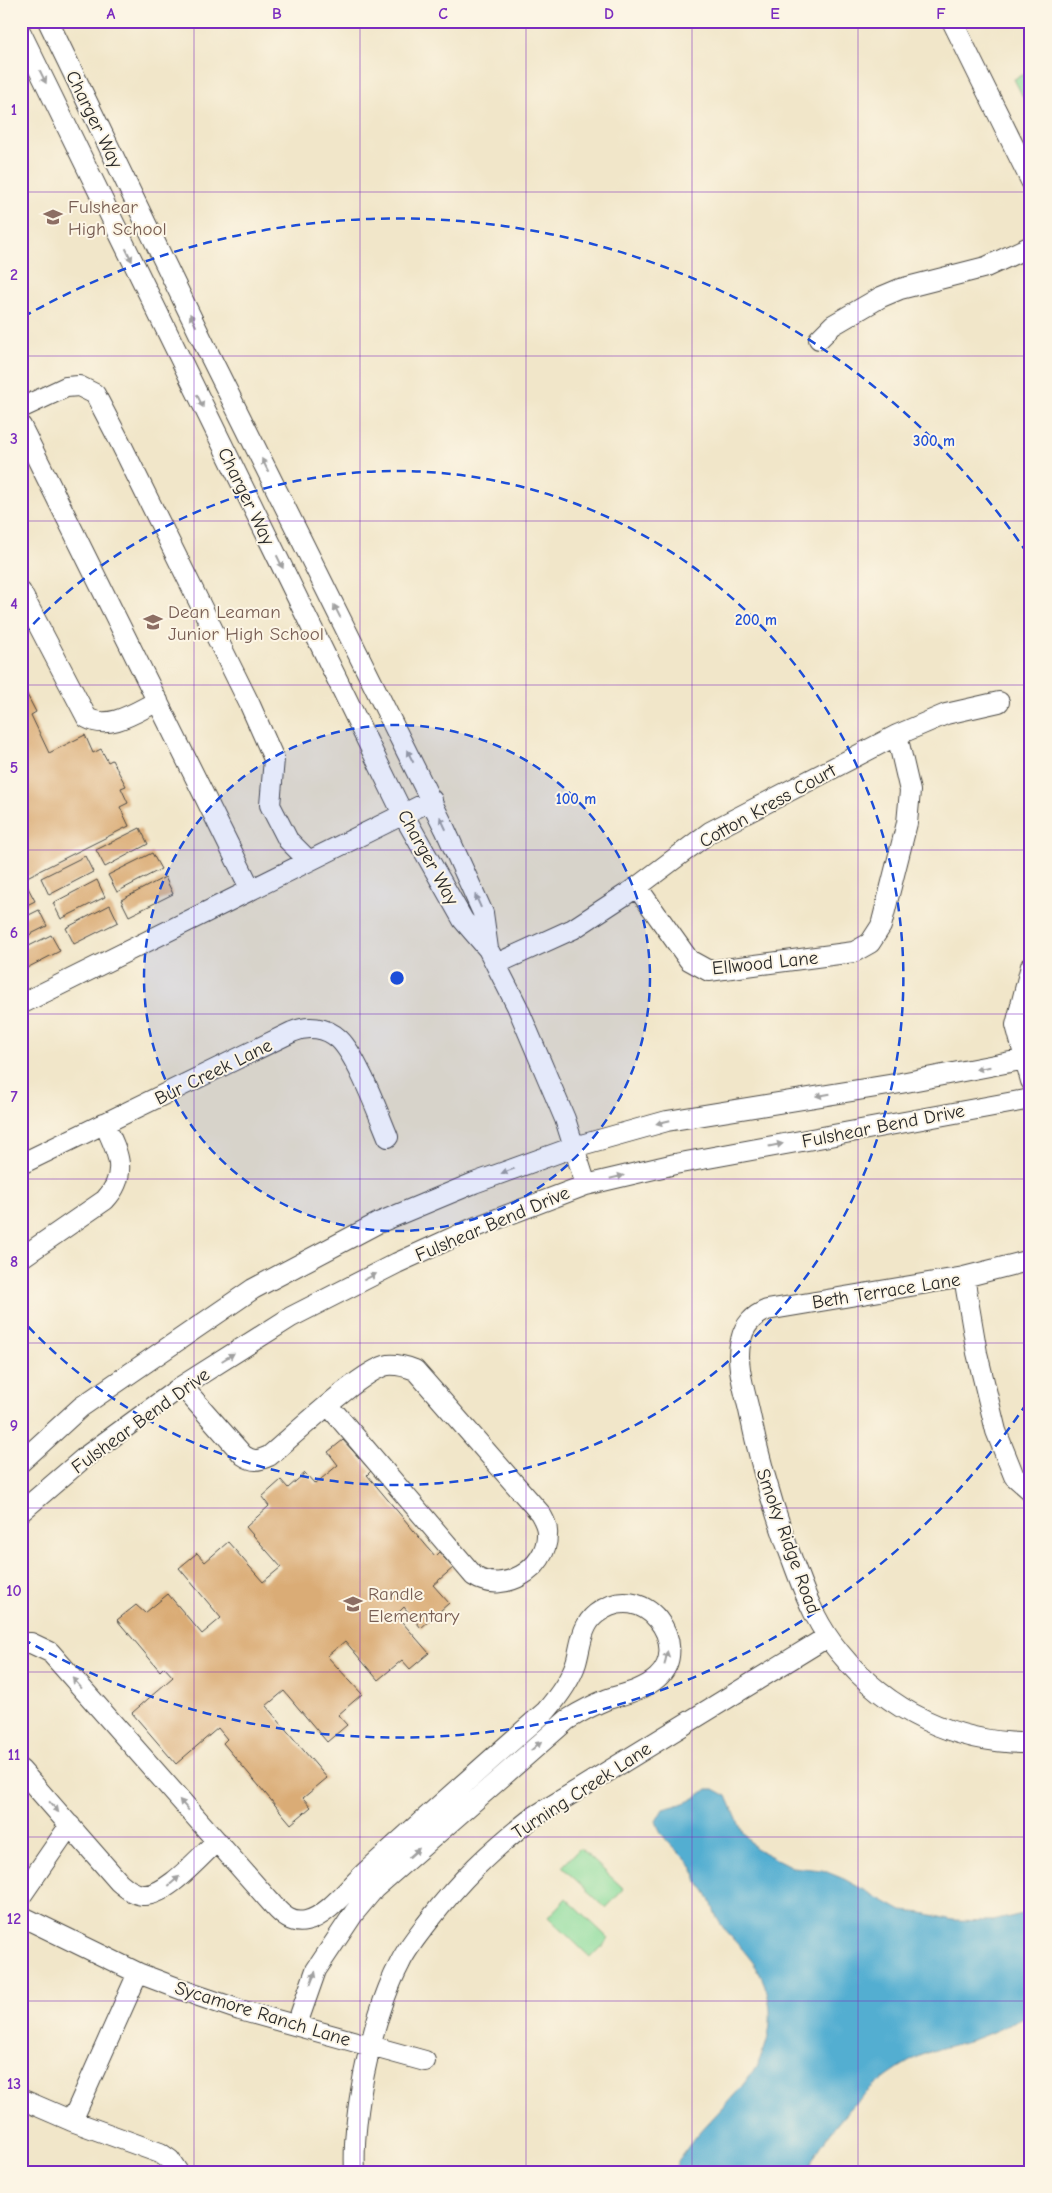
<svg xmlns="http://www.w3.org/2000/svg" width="1052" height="2193" viewBox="0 0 1052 2193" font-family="'Comic Neue',sans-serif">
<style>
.green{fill:#8bdc9c;stroke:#5b8464}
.water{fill:#53aed1;stroke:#3f6c7e}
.building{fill:#daac76}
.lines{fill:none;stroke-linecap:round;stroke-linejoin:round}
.minor-casing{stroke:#494743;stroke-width:22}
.minor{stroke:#fff;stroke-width:20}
.oneway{fill:#a0a0a0}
.grid{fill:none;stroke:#7b2cbf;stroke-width:1;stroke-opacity:0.55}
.ring{fill:none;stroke:#1d4ed8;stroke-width:2.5;stroke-dasharray:9 6}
.labels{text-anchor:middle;stroke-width:4;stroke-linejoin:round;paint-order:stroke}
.street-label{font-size:19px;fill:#2b2b2b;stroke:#fcf5e5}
.education-label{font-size:19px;fill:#785e54;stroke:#fcf5e5;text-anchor:start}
.centre{fill:#1d4ed8;stroke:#fcf5e5;stroke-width:2.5}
.ring-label{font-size:15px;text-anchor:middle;font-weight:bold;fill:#1d4ed8;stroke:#fcf5e5;stroke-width:4;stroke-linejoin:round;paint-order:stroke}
.neatline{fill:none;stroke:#7b2cbf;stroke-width:2}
.grid-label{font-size:16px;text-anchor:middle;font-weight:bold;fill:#7b2cbf}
</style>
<rect width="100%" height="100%" fill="#fcf5e5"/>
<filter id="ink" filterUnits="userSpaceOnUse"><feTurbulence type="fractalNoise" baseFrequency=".02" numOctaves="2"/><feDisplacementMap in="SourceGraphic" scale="10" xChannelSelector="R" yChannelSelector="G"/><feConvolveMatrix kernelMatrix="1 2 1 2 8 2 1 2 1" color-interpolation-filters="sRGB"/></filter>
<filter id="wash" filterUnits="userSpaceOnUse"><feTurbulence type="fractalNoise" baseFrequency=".0096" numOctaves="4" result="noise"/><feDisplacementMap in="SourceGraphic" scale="20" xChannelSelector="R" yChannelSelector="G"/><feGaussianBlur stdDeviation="1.12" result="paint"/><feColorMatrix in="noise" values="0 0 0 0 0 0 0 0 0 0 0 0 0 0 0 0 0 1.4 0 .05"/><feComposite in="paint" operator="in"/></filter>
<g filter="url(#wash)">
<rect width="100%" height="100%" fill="#f1e6c9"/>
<path class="green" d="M1031,71V113L1014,79Z
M580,1848L624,1889L606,1908L562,1867Z
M566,1898L609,1939L591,1958L548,1917Z"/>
<path class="water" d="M707,1789H714L727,1796L742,1831L755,1848L792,1867L822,1870L844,1879L902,1911L922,1913L953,1920L993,1921L1031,1912V2014C1013,2023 994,2032 975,2039C959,2044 942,2047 927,2053C876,2074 830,2124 806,2172H673C694,2126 740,2101 762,2055C777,2022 771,1983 748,1956C738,1943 725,1933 717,1918C713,1909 711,1898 705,1890C703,1887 699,1885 697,1882C695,1877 696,1872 693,1868C680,1851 662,1842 656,1821L663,1809C682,1804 691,1802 707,1789Z"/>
<g id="blocks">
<path class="building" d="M21,683L36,712L31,715L49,753L85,735L93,753L101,749L108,762L112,760L126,786L121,788L128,803L120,807L129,826L21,880Z
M140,828L148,844L105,867L96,850Z
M152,853L161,869L117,892L108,875Z
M85,856L93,872L49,895L41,878Z
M165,877L173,894L129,916L121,900Z
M97,880L105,897L61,919L53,903Z
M26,884L35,901L21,908V887Z
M110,905L118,922L74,944L66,928Z
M39,910L47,926L21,939V919Z
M51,935L60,951L21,971V950Z
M343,1440L371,1471L367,1475L435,1556L439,1552L453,1568L433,1585L449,1603L421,1628L404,1607L396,1615L429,1653L410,1669L402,1660L378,1680L345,1641L327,1656L362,1694L338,1715L347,1725L327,1742L284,1691L266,1706L327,1778L303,1798L311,1807L291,1824L223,1743L227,1739L218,1728L176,1764L132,1713L173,1677L164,1667L160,1671L117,1620L136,1605L145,1613L168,1594L202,1634L221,1618L179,1568L197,1553L205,1562L228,1542L263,1582L281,1567L246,1527L269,1506L262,1497L281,1480L288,1488L305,1473L315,1484L338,1465L328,1452Z"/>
</g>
</g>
<g filter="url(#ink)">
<use href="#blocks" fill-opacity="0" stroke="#494743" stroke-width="1"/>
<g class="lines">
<g class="minor-casing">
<path id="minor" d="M48,21L209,354L445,829L483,913L488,949
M952,21L1031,181
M21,33L403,814L463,920L488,949L517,1006L565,1119L586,1185
M819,339L833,325L881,297L900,289L986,267L1031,246
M21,408L66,387L79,386L95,394L120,442L250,705L274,759L270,805L288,840L309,861
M21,426L251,890
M21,592L87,718C110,731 137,711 158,701
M637,887L689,960L709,971L854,952L870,943L881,926L907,823L910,791L897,735
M496,964L573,929L637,887L710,832L897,735L946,714L999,702
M1031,966L1016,1025L1031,1081
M21,1004L432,800
M21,1164L292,1032C308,1025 326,1027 339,1039C357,1056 378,1113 388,1137
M21,1258L105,1200C130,1173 117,1151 104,1123
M1031,1260L964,1277L767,1310C754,1315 744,1325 741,1340C735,1361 744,1389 749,1410C760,1465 776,1518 796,1570C807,1600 819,1628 840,1653C887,1711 956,1744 1031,1743
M964,1277L977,1353L996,1431L1014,1476L1031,1491
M182,1386L243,1455C253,1462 258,1461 269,1456C292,1437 363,1369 388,1365C398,1364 407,1367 415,1370L540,1513C544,1520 548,1527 547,1535C547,1569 503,1595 474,1576L329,1406
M21,1462L81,1407L253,1289L378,1223L474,1183L574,1147L667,1121L901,1083L1031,1058
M21,1512L85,1457L182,1386L291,1317L397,1263L476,1227L586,1185L675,1164L1031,1099
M21,1643H31L50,1652L274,1906C283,1916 292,1924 306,1921C329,1916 352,1883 370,1868C428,1815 487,1763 546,1711C558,1697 570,1681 576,1663C581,1646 581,1626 596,1614C644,1576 693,1646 657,1678C644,1690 624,1694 608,1699C593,1705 580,1712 567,1720L374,1889L354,1913L316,1970L297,2024
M21,1770L119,1882C126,1888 133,1894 143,1895C166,1897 200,1856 217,1841
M21,1896L70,1825
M21,1916L138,1973L196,1995L240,2010L425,2061
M21,2099L72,2121L160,2153L170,2160L178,2172
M72,2121L138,1973
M355,2172C353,2139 358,2106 364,2074C372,2036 382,1997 400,1963C407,1948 418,1935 428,1922C460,1880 490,1851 532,1818L827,1637"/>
</g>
<use href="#minor" class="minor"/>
</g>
<defs><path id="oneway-solid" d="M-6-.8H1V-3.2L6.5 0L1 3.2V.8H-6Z" transform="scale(1.25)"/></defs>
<g class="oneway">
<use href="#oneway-solid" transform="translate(43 77) rotate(64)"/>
<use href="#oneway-solid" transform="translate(129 255) rotate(64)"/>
<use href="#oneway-solid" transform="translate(193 320) rotate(-116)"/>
<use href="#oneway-solid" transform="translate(200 401) rotate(64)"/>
<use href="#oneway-solid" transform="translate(265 465) rotate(-117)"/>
<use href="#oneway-solid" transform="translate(280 562) rotate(64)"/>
<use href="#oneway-solid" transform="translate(337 611) rotate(-117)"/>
<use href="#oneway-solid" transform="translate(410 756) rotate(-117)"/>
<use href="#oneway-solid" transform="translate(443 823) rotate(-115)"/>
<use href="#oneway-solid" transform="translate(478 901) rotate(-114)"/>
<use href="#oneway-solid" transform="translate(983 1068) rotate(170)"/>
<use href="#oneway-solid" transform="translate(823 1095) rotate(171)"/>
<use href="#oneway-solid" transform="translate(663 1122) rotate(166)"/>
<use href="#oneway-solid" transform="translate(776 1145) rotate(-11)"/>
<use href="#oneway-solid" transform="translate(508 1171) rotate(160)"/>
<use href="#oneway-solid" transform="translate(617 1177) rotate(-13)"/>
<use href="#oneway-solid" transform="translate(370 1277) rotate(-27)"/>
<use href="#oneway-solid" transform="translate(228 1357) rotate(-32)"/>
<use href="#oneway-solid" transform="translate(666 1658) rotate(-78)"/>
<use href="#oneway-solid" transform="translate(77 1683) rotate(-131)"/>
<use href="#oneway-solid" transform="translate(536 1746) rotate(-41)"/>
<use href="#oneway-solid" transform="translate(184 1805) rotate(-131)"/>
<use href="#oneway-solid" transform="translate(54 1807) rotate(49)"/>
<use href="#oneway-solid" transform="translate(414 1853) rotate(-42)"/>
<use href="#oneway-solid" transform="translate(174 1881) rotate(-41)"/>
<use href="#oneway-solid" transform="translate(313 1978) rotate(-69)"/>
</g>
</g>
<path class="grid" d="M194,21V2172M360,21V2172M526,21V2172M692,21V2172M858,21V2172M21,192H1031M21,356H1031M21,521H1031M21,685H1031M21,850H1031M21,1014H1031M21,1179H1031M21,1343H1031M21,1508H1031M21,1672H1031M21,1837H1031M21,2001H1031"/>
<circle cx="397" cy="978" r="253" fill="#1d4ed8" fill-opacity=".12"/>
<g class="ring">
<circle cx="397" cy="978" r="253"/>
<path d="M23 635A507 507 0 1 1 23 1321"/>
<path d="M1027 1403A760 760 0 0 1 23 1639M23 317A760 760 0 0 1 1027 553"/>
</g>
<defs>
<g id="school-bare" transform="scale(1.5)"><path d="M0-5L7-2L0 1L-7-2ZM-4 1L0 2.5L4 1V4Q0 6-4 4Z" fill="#8d6e63" stroke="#fcf5e5" stroke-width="2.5" paint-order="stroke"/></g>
</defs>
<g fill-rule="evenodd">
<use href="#school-bare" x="53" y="217"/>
<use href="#school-bare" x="153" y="622"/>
<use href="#school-bare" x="353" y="1604"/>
</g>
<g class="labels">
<g class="street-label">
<text transform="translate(95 119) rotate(64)" y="7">Charger Way</text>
<text transform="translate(247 496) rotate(64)" y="7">Charger Way</text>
<text transform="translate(767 805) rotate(-29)" y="7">Cotton Kress Court</text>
<text transform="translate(429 857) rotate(61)" y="7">Charger Way</text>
<text transform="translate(765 962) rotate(-6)" y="7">Ellwood Lane</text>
<text transform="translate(213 1071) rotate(-26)" y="7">Bur Creek Lane</text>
<text transform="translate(883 1125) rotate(-11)" y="7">Fulshear Bend Drive</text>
<text transform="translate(492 1223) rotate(-23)" y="7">Fulshear Bend Drive</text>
<text transform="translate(886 1290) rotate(-9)" y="7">Beth Terrace Lane</text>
<text transform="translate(140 1420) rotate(-36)" y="7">Fulshear Bend Drive</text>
<text transform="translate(789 1541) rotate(70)" y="7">Smoky Ridge Road</text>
<text transform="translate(581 1790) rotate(-33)" y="7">Turning Creek Lane</text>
<text transform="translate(263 2013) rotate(17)" y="7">Sycamore Ranch Lane</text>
</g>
<g class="education-label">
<text x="68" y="213">Fulshear<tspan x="68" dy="22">High School</tspan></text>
<text x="168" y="618">Dean Leaman<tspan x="168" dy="22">Junior High School</tspan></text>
<text x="368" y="1600">Randle<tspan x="368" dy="22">Elementary</tspan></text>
</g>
</g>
<circle cx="397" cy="978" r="8" class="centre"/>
<g class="ring-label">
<text x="934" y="446">300 m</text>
<text x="756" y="625">200 m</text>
<text x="576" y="804">100 m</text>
</g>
<rect width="1052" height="2193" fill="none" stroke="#fcf5e5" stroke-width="55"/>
<rect x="28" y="28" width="996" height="2138" class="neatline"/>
<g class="grid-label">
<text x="111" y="19">A</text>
<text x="277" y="19">B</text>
<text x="443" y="19">C</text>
<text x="609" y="19">D</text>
<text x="775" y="19">E</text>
<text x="941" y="19">F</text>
<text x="14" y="115">1</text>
<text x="14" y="280">2</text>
<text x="14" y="444">3</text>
<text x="14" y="609">4</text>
<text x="14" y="773">5</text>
<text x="14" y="938">6</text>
<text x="14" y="1102">7</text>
<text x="14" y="1267">8</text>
<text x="14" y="1431">9</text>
<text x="14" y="1596">10</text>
<text x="14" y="1760">11</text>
<text x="14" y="1924">12</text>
<text x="14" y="2089">13</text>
</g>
</svg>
